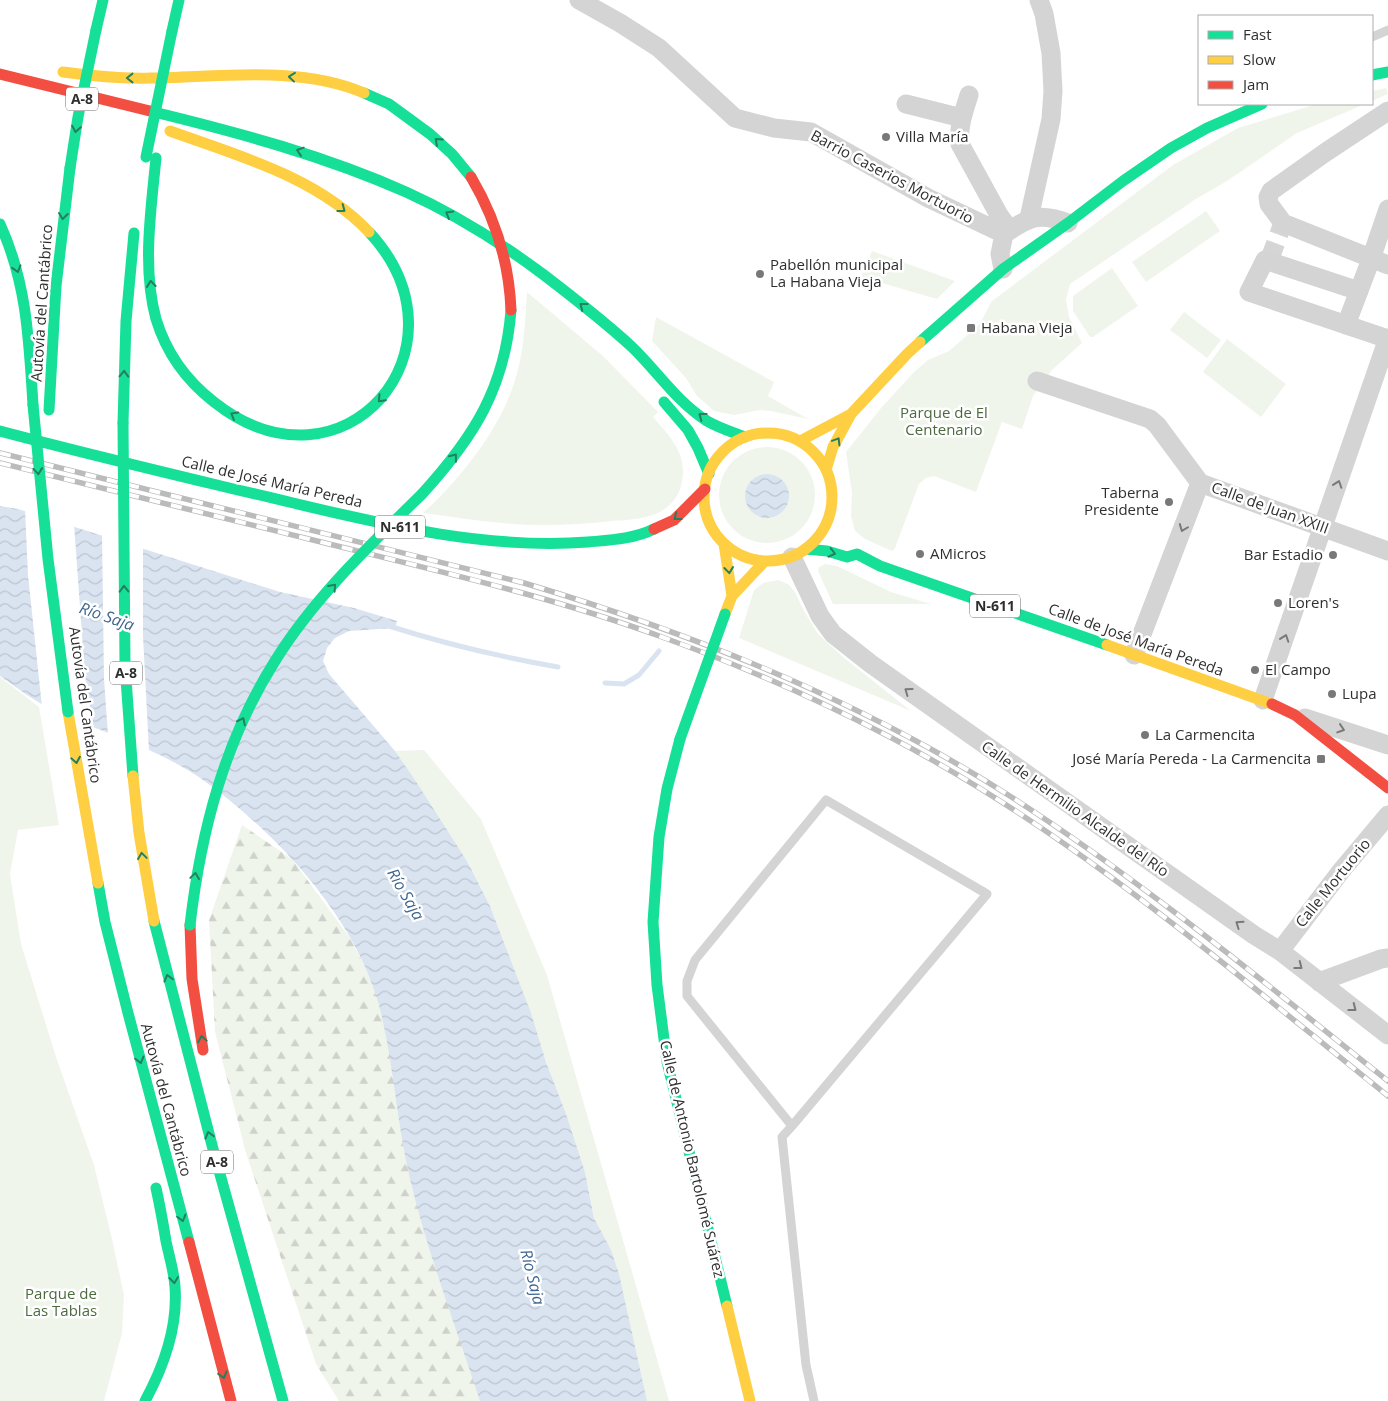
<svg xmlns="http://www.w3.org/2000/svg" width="1388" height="1401" viewBox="0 0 1388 1401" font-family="'Open Sans',sans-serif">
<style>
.green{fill:#f0f5ec}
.forest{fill:url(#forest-firs)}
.water{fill:url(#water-waves)}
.pier{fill:#fff}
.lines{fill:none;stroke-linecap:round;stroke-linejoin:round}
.stream{stroke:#dae4f1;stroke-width:5}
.street-tunnel{stroke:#d5d5d5;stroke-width:19;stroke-dasharray:19 9;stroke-linecap:butt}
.lane{stroke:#d4d4d4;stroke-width:9}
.street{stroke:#d4d4d4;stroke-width:19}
.fast{stroke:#16e098;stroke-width:11}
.slow{stroke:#ffcf43;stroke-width:11}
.jam{stroke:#f24e42;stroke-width:11}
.rail-casing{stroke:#bbb;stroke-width:5.5}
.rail{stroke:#fff;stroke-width:4;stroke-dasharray:11;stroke-linecap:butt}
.fast-bridge{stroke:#16e098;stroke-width:11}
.slow-bridge{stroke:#ffcf43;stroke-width:11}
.jam-bridge{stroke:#f24e42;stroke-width:11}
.oneway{stroke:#247f5e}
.oneway2{stroke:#797979}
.poi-dot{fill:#787878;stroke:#fff;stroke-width:2}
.labels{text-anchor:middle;stroke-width:5;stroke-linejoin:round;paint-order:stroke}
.shield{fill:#fff;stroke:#6d6d6d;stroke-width:1}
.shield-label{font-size:14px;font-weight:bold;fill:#2f2f2f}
.poi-label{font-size:15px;fill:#2f2f2f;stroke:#fff;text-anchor:start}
.street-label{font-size:15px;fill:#2f2f2f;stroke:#fff}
.park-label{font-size:15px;fill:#4b6a3e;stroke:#fff}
.water-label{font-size:16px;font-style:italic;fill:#3f648f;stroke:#fff}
</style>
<defs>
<pattern id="forest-firs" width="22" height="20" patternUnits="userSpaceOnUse" patternTransform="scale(1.25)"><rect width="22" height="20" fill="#f0f5ec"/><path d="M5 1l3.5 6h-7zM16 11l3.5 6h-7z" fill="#ced2cb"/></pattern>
<pattern id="water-waves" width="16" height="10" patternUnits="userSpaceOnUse" patternTransform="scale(1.25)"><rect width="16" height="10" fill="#dae4f1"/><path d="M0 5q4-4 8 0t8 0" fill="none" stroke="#bbc4cf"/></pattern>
</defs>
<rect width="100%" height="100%" fill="#fff"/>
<path class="green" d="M1386,88L1388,94L1372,101V91Z
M1317,104H1365L1297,133L1227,181L1196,199L1070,284L1066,300L1069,317L1082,343L1052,370L1033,396L1022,429L1002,422L976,492L934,476L926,478L919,484L895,548L892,551L865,539L855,531L851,516L852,493L846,452L882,407L914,372L928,360L949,351L979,325L992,301L1173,165L1238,128Z
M1206,211L1220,231L1146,282L1132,262Z
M872,251L955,281L937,299L861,277Z
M1112,268L1138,306L1093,337H1090L1073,311V296Z
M527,292L603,356L658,412L653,417C672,439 689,455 681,486C678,498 670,506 660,512C646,519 627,520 612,521C575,525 538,527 502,523C475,521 449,516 423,513C458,481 498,432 513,386C524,357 525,323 527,292Z
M1184,312L1221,340L1207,358L1170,330Z
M656,317L774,382L768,396L808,419L771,411L760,410L734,415L714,411L697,396L686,378L652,341Z
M1227,339L1286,384L1261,417L1203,372Z
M719 495a48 48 0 1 1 96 0a48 48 0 1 1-96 0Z
M825,564L837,566L891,592L931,604H833L818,571L819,567Z
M778,580L788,584L795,592L804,611L818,634L843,657L911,711L739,638L754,590L763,583Z
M0,677L39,707L59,825L18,830L10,874L21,944L56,1057L94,1165L112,1239L124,1295L122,1333L104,1401H0Z
M424,750L481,819L547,975L669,1401H631L585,1172L509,956L490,906L467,861L395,751Z"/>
<path class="forest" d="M242,825L292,859L350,938L408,1049L503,1401H339L316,1364L246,1153L215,1032L209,920Z"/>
<path class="water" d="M745 496a22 22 0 1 1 44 0a22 22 0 1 1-44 0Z
M0,506L18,509L280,592L354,608L397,621L395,628L349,631L335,638L327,648L323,661L329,674L395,751L415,780L467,861L490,906L531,1013L546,1062L566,1114L585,1172L594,1218L611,1250L619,1274L647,1401H480C456,1327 428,1255 410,1179C397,1124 394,1068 381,1013C359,921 278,834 203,780C156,747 102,733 51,709C33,700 17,688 0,676Z"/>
<path class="pier" d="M25,509L74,524L85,676L94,729L42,707L28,575Z
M102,533L143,546V636L149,752L108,734L104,679Z"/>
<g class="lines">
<path class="stream" d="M389,626C445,644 501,657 558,667
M605,683L624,684L639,675L659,651"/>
<path class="street-tunnel" d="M1269,261L1283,223"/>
<path class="lane" d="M1372,37L1388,30
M792,1126L687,996V981L695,960L826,800L987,894L792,1126L782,1137L806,1365L814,1401"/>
<path class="street" d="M579,0L620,23L659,48L735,118L774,128L811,132L928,198L1004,234
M969,95C964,111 958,127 960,144L999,215L1010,230
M906,104L962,118
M1388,111L1326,152L1271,191L1268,197L1269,204L1283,223L1388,265
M1029,218L1051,119L1053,91L1051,53L1044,14L1039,0
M1003,269L1000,254L1004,234C1030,217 1038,212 1068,223
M1359,291L1265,260L1249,292L1388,339
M1346,325L1371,259L1388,209
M1037,381L1150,419L1157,425L1200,483L1388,551
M792,557L820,616L833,634L871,664L1254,935L1280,951L1388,1035
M1134,655L1200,483
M1263,700L1388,338
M1305,718L1388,745
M1280,951L1341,871L1388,815
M1319,982L1381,959L1388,958"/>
<path class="fast" d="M96,30L103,0
M172,31L179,0
M1372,75L1388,72
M364,93L389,104L430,134L452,154L471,177
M154,112C240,133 325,156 406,192C455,214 501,243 544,275C574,298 604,321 632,347C657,371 677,402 707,421C719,428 732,432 745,437
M156,158C151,210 142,268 156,319C166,352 187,381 214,402C343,504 477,348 369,232
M0,224C27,283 29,341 33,405
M920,342L1003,269L1068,223L1123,181L1171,148L1207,128L1262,104
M664,402L688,430L698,448L709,474
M49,410L56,286L70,168
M123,423L126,321L134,233
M0,431C79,452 159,471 238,490C352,516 470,551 588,542C610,540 634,539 654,529
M422,494C474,437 505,388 511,310
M806,549L827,551L847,557L857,554L880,566L1107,645
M680,739L667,789L659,837L653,922L657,985L667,1062L727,1306
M98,883L105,922L128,1013L189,1242
M154,921L213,1149L283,1401
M145,1401C164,1366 178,1327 175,1287C174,1271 169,1256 166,1241C163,1223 160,1206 156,1188"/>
<path class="slow" d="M63,72C92,76 121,79 151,78C219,77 300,65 364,93
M170,131C239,156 317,177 369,232
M704 497a64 64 0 1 1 128 0a64 64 0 1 1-128 0Z
M800,441L851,414
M826,470L833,447L851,414L907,354L920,342
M724,544L732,596
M725,614L732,596L765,561
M1107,645L1272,704
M68,712L98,883
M727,1306L750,1401"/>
<path class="jam" d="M0,74L154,112
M654,529L674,520L705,489
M1272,704L1295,715L1388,788
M190,925L192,979L203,1050
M189,1242L231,1401"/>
<g class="rail-casing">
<path id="rail" d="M0,453L524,583C695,634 862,701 1013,798C1145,883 1266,984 1388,1081
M0,463C106,489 212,515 317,541C433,570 550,596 662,637C740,665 817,699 890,737C1072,832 1228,968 1388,1096"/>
</g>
<use href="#rail" class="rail"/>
<path class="fast-bridge" d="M146,157L172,31
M70,168L78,117L96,30
M33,405L48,559L68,712
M123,423L125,665L133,776
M680,739L725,614
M190,925C201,831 224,742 275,661C314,598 369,546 422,494"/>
<path class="slow-bridge" d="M133,776L139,833L154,921"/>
<path class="jam-bridge" d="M471,177C496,219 509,261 511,310"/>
</g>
<defs><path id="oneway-chevron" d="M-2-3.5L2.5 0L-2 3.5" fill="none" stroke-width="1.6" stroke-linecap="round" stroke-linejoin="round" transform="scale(1.25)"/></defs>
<g class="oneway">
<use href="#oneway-chevron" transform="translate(292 77) rotate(-174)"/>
<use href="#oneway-chevron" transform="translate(130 78) rotate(180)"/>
<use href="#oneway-chevron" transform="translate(76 129) rotate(99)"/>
<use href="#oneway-chevron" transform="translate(438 141) rotate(-138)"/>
<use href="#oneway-chevron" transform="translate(300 151) rotate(-162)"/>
<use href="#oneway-chevron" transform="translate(342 209) rotate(37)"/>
<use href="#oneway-chevron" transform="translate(449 214) rotate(-150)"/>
<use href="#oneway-chevron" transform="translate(63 216) rotate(97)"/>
<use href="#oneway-chevron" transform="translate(17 269) rotate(73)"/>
<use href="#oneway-chevron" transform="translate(151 284) rotate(-96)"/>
<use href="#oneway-chevron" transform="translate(583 306) rotate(-142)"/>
<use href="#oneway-chevron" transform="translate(124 374) rotate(-88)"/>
<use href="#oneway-chevron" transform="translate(381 399) rotate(133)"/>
<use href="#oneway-chevron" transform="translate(234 415) rotate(-150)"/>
<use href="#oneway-chevron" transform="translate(702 416) rotate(-143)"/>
<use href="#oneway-chevron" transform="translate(837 441) rotate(-59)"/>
<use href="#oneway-chevron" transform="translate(454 457) rotate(-52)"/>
<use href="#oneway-chevron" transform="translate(38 471) rotate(85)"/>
<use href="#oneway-chevron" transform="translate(677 517) rotate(142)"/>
<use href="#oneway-chevron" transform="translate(832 553) rotate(14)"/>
<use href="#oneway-chevron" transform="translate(729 570) rotate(83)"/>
<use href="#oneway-chevron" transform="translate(333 587) rotate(-48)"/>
<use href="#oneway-chevron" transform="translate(124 589) rotate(-91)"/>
<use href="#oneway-chevron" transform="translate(242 721) rotate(-64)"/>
<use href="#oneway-chevron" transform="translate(76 760) rotate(80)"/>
<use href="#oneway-chevron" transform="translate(142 856) rotate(-98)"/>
<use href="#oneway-chevron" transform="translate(195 876) rotate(-82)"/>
<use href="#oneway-chevron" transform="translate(168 978) rotate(-105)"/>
<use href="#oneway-chevron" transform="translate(202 1039) rotate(-100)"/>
<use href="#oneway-chevron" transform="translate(140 1060) rotate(75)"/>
<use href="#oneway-chevron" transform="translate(209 1135) rotate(-105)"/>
<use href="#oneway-chevron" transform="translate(182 1218) rotate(75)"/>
<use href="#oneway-chevron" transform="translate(174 1280) rotate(83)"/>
<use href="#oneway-chevron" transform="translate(223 1375) rotate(75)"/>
</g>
<g class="oneway2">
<use href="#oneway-chevron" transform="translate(1338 484) rotate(-71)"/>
<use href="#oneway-chevron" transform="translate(1183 528) rotate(111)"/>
<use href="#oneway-chevron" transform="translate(1285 638) rotate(-71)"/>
<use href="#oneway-chevron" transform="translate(908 691) rotate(-144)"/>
<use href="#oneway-chevron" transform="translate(1341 729) rotate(18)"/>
<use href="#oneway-chevron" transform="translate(1239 924) rotate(-145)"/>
<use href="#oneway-chevron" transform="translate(1299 966) rotate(38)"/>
<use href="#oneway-chevron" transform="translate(1353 1008) rotate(38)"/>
</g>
<g class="poi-dot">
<circle cx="886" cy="137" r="5"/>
<circle cx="760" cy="274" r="5"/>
<rect x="966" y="323" width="10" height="10" rx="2.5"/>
<circle cx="1169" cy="502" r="5"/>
<circle cx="920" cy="554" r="5"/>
<circle cx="1333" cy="555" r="5"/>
<circle cx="1278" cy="603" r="5"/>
<circle cx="1255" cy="670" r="5"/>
<circle cx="1332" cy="694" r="5"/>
<circle cx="1145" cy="735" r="5"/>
<rect x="1316" y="754" width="10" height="10" rx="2.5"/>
</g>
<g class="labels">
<g class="shield">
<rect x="66" y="87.5" width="32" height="23" rx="4"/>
<rect x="375" y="515.5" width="50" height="23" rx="4"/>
<rect x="970" y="594.5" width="50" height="23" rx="4"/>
<rect x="110" y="661.5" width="32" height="23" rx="4"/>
<rect x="201" y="1150.5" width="32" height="23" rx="4"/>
</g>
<g class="shield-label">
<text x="82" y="104">A-8</text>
<text x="400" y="532">N-611</text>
<text x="995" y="611">N-611</text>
<text x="126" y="678">A-8</text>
<text x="217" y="1167">A-8</text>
</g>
<g class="poi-label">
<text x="896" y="142">Villa María</text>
<text x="770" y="270">Pabellón municipal<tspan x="770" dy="17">La Habana Vieja</tspan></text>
<text x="981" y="333">Habana Vieja</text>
<text x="1159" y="498" text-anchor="end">Taberna<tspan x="1159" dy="17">Presidente</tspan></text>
<text x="930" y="559">AMicros</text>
<text x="1323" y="560" text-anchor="end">Bar Estadio</text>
<text x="1288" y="608">Loren's</text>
<text x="1265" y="675">El Campo</text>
<text x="1342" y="699">Lupa</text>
<text x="1155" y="740">La Carmencita</text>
<text x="1311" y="764" text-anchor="end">José María Pereda - La Carmencita</text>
</g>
<g class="street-label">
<text transform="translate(892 177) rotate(28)" y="5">Barrio Caserios Mortuorio</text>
<text transform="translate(42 303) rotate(-86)" y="5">Autovía del Cantábrico</text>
<text transform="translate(272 482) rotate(13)" y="5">Calle de José María Pereda</text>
<text transform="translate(1270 508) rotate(20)" y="5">Calle de Juan XXIII</text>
<text transform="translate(1136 640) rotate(20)" y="5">Calle de José María Pereda</text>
<text transform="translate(85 705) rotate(82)" y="5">Autovía del Cantábrico</text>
<text transform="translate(1075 809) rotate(35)" y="5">Calle de Hermilio Alcalde del Río</text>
<text transform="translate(1333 883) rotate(-51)" y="5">Calle Mortuorio</text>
<text transform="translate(166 1100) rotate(75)" y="5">Autovía del Cantábrico</text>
<text transform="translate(692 1159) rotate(77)" y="5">Calle de Antonio Bartolomé Suárez</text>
</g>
<g class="park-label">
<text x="944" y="418">Parque de El<tspan x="944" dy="17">Centenario</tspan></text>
<text x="61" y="1299">Parque de<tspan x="61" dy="17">Las Tablas</tspan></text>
</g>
<g class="water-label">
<text transform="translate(107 616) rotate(19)" y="6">Río Saja</text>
<text transform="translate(406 894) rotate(60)" y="6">Río Saja</text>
<text transform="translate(533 1277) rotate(76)" y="6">Río Saja</text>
</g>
</g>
<rect x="1198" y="15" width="175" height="90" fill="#ffffff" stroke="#acacac"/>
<rect x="1208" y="31" width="25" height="8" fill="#16e098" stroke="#acacac"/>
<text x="1243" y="40" font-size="15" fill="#2f2f2f">Fast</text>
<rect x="1208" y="56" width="25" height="8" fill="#ffcf43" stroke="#acacac"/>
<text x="1243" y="65" font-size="15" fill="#2f2f2f">Slow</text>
<rect x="1208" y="81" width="25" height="8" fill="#f24e42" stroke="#acacac"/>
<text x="1243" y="90" font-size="15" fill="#2f2f2f">Jam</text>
</svg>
